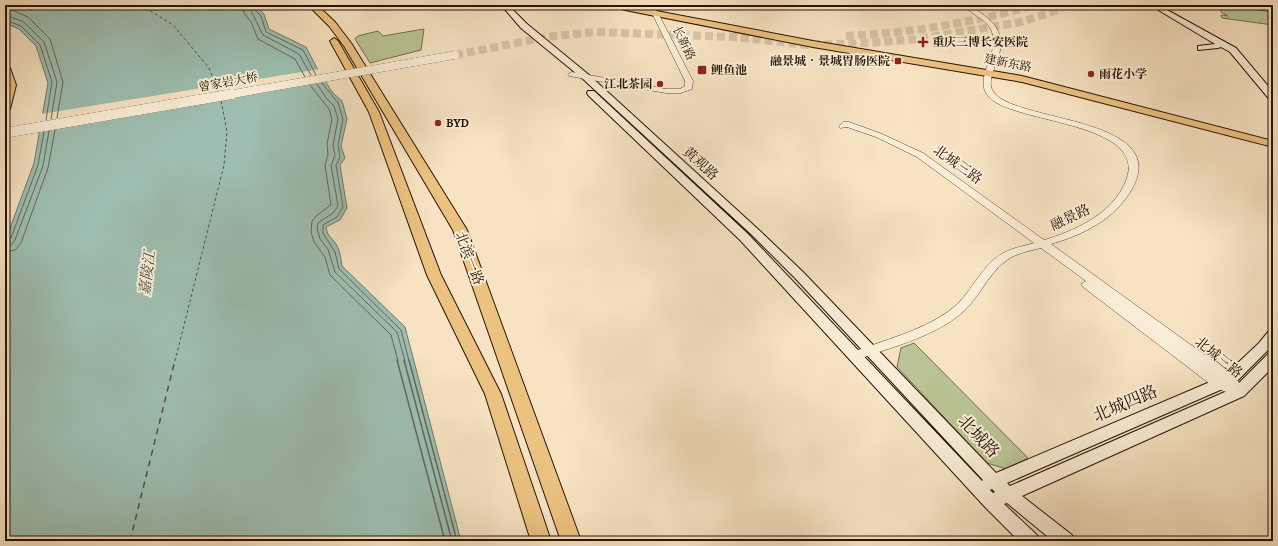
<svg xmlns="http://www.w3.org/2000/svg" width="1278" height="546" viewBox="0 0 1278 546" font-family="Alegreya,'Noto Serif SC',serif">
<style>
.green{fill:#bac495;stroke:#706c4c}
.water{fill:#9dbeb1;stroke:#6d7a6b}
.pier{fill:#f7e3c2}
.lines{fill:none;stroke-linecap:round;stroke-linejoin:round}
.shore-far1{stroke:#62685a;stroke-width:1}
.shore{stroke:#62685a;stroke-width:1.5}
.ferry-far1{stroke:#504f40;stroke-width:1;stroke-dasharray:3 2.5;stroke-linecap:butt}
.ferry{stroke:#504f40;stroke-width:1.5;stroke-dasharray:6 5;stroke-linecap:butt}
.secondary-tunnel{stroke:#d8c4a5;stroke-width:8;stroke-dasharray:8 4;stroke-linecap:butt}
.tertiary-casing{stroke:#5a4733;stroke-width:1}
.secondary-casing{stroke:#261303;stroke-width:2}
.primary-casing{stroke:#261303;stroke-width:2}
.tertiary{fill:#faedd7;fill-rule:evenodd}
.secondary{fill:#faedd7;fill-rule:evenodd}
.primary{fill:#ecc281;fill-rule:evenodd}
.rail-far1{stroke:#261303;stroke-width:1.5;stroke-dasharray:4.5 4.5;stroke-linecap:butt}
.rail{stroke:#261303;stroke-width:2;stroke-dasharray:5.5 5.5;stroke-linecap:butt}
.secondary-bridge-far1-casing{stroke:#261303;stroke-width:8;stroke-linecap:butt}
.secondary-bridge-casing{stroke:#261303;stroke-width:10;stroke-linecap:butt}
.secondary-bridge-far1{stroke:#faedd7;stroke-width:8}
.secondary-bridge{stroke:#faedd7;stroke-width:10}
.poi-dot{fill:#8f2418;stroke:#faedd7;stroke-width:1.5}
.labels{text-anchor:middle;stroke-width:4;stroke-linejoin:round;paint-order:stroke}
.far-poi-label{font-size:12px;font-weight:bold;fill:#261303;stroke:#faedd7;text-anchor:start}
.far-street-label{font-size:12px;fill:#261303;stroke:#faedd7}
.street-label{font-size:14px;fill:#261303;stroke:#faedd7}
.water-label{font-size:15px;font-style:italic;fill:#504f40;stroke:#faedd7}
.near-street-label{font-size:17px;fill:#261303;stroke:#faedd7}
</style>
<rect width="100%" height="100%" fill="#f7e3c2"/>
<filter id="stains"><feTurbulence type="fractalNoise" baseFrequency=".005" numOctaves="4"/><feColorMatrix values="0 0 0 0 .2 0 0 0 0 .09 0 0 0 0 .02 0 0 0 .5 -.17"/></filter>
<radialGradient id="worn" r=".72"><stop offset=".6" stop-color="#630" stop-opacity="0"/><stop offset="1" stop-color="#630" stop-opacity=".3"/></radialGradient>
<path class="green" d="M1232,6L1273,12V25L1222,18L1221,15L1228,16L1221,12V9L1224,7Z
M424,29L421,50L370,63L355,39L358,36L378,31L383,36Z
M914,343L1028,458L1006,469L987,463L897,367L901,348Z"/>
<path class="water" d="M5,5H256L264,14L269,29L306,47L319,72L333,93L342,101L347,119L341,146L345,158L340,165L347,208L340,220L326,227C328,238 331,236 336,244C340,251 341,258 342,266L405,327L461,541H5V242L34,163L48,83L36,46L19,29L5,23Z"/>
<path class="pier" d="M320,69L328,81L37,132L41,114Z"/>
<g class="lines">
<path class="shore-far1" d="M242,5L244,13L251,22L258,39L295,59L305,77
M248,5L263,35L299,54L311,75
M253,5L254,9L261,16L266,32L303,50L316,75
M5,9L12,10L28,17L50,39L63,82L57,118
M5,15L24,22L44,42L57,82L51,119
M5,20L21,26L40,45L52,82L46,120
M322,83L338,103L343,119L338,145L340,157L336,165L343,207L337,217L323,225V233L335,252L339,269L401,330L409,361
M317,84L326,98L334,106L338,119L333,145L335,156L331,165L338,206L333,213L318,223L317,228L320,239L328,249L335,272L397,332L405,361
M310,85L329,109L332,119L327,144L328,155L325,165L331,205L316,216L312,221L311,232L314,242L325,257L330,275L391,335L398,361
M5,241L11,238L38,165L44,132
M5,246L11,245L15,240L43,166L49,131
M5,252L15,250L21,243L48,168L55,130"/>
<path class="shore" d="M397,360L445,541
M404,360L452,541
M409,360L457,541"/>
<path class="ferry-far1" d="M141,5L173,25L209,68L218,91
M175,361L224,165L227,132L221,100"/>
<path class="ferry" d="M130,541L175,360"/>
<path class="secondary-tunnel" d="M846,36C910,33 972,23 1034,5
M455,55L547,37L595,32L734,37L808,45L870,43L918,39L1021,22L1055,11L1067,5"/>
<g class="tertiary-casing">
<path id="tertiary" d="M963,5C972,5 977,10 984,15C1024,46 977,74 995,94C1020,122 1172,118 1132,189C1115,219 1083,235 1051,244L1234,376L1246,392L1244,396C1237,398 1235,396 1230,391L1226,392L1214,387L1083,287L1081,284L1086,281L1041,248C1029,251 1017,253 1007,260C986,275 978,302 957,317C929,338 892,347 859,359L855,361L851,359L849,356L851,353C883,340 920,332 949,311C971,296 979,267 1003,253C1012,248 1024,246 1034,243L917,157L876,137L847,127L840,128L839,126L843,122H849L882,134L923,153L1044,240C1074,231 1108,216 1123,187C1159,121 1014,125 989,97C971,78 1004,51 990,28C984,18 971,14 963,5Z
M654,9L657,11L693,81L692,89L681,93H666L569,76L568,74L572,72L666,89H680L685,86V81L651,11Z"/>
</g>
<g class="secondary-casing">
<path id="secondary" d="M501,5H508L527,24L589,75L760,231L803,272L996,473L1224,376L1259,343L1268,332L1273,330V345L1234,384L1007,483L1010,486L1234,388L1268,354L1273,353V367L1244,396L1022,496L1072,535L1075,541H1053L1007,503L1004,504L1037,535L1040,541H1019L985,507L740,240L588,95L587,93L588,91H594L748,234L982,481L983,480L795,278L752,235L583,79L521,28ZM992,489L995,492L993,493L990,490Z
M1150,5H1158L1236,48L1273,92V101L1270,100L1230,52L1221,47L1218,48L1198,50V46L1215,44Z"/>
</g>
<g class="primary-casing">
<path id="primary" d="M308,5H317L335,22L351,43L467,230L581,541H561L453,230L344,46L329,26Z
M612,5H625L813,41L1022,76L1273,141V147L1022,82L813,47L630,11L613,7Z
M334,38L338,41L379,112L441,275L501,394L551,541H531L485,394L427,275L369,112L330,41Z
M5,65L10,68L16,85L10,109L5,112Z"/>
</g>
<use href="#tertiary" class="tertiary"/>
<use href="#secondary" class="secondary"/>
<use href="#primary" class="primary"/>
<path class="rail-far1" d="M213,95L433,56"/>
<path class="rail" d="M5,131L218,94"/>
<g class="secondary-bridge-far1-casing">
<path id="secondary-bridge-far1" d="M227,95L455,55"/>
</g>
<g class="secondary-bridge-casing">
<path id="secondary-bridge" d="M5,133L232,94"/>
</g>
<use href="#secondary-bridge-far1" class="secondary-bridge-far1"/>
<use href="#secondary-bridge" class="secondary-bridge"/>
</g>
<g class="poi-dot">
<path d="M921 36h4v4h4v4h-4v4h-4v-4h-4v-4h4z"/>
<rect x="894" y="57" width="8" height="8" rx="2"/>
<rect x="697" y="65" width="10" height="10" rx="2"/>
<circle cx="1091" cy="74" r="4"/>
<circle cx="660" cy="84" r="4"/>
<circle cx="438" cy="123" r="4"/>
</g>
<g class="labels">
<g class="far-poi-label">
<text x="932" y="46">重庆三博长安医院</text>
<text x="890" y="65" text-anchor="end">融景城‧景城胃肠医院</text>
<text x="711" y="74">鲤鱼池</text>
<text x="1099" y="78">雨花小学</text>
<text x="652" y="88" text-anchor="end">江北茶园</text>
<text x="446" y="127">BYD</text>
</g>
<g class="far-street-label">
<text transform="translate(684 43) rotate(64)" y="4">长新路</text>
<text transform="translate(1008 63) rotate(11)" y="4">建新东路</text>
<text transform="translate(228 82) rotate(-10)" y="4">曾家岩大桥</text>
</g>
<g class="street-label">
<text transform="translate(701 163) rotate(42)" y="5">黄观路</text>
<text transform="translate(958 164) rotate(35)" y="5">北城三路</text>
<text transform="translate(1070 217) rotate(-25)" y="5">融景路</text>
<text transform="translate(470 258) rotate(69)" y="5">北滨一路</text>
<text transform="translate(1219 357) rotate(39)" y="5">北城三路</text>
</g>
<g class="water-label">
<text transform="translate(147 273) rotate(-83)" y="5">嘉陵江</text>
</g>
<g class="near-street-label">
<text transform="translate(1125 403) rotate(-23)" y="6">北城四路</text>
<text transform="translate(979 436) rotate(47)" y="6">北城路</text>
</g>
</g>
<rect width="1278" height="546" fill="none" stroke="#f7e3c2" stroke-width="20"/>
<rect x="6" y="6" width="1266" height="534" fill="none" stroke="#261303" stroke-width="2"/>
<rect x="10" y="10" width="1258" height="526" fill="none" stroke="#261303"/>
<rect width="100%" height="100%" filter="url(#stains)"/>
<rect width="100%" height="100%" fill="url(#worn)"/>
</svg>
